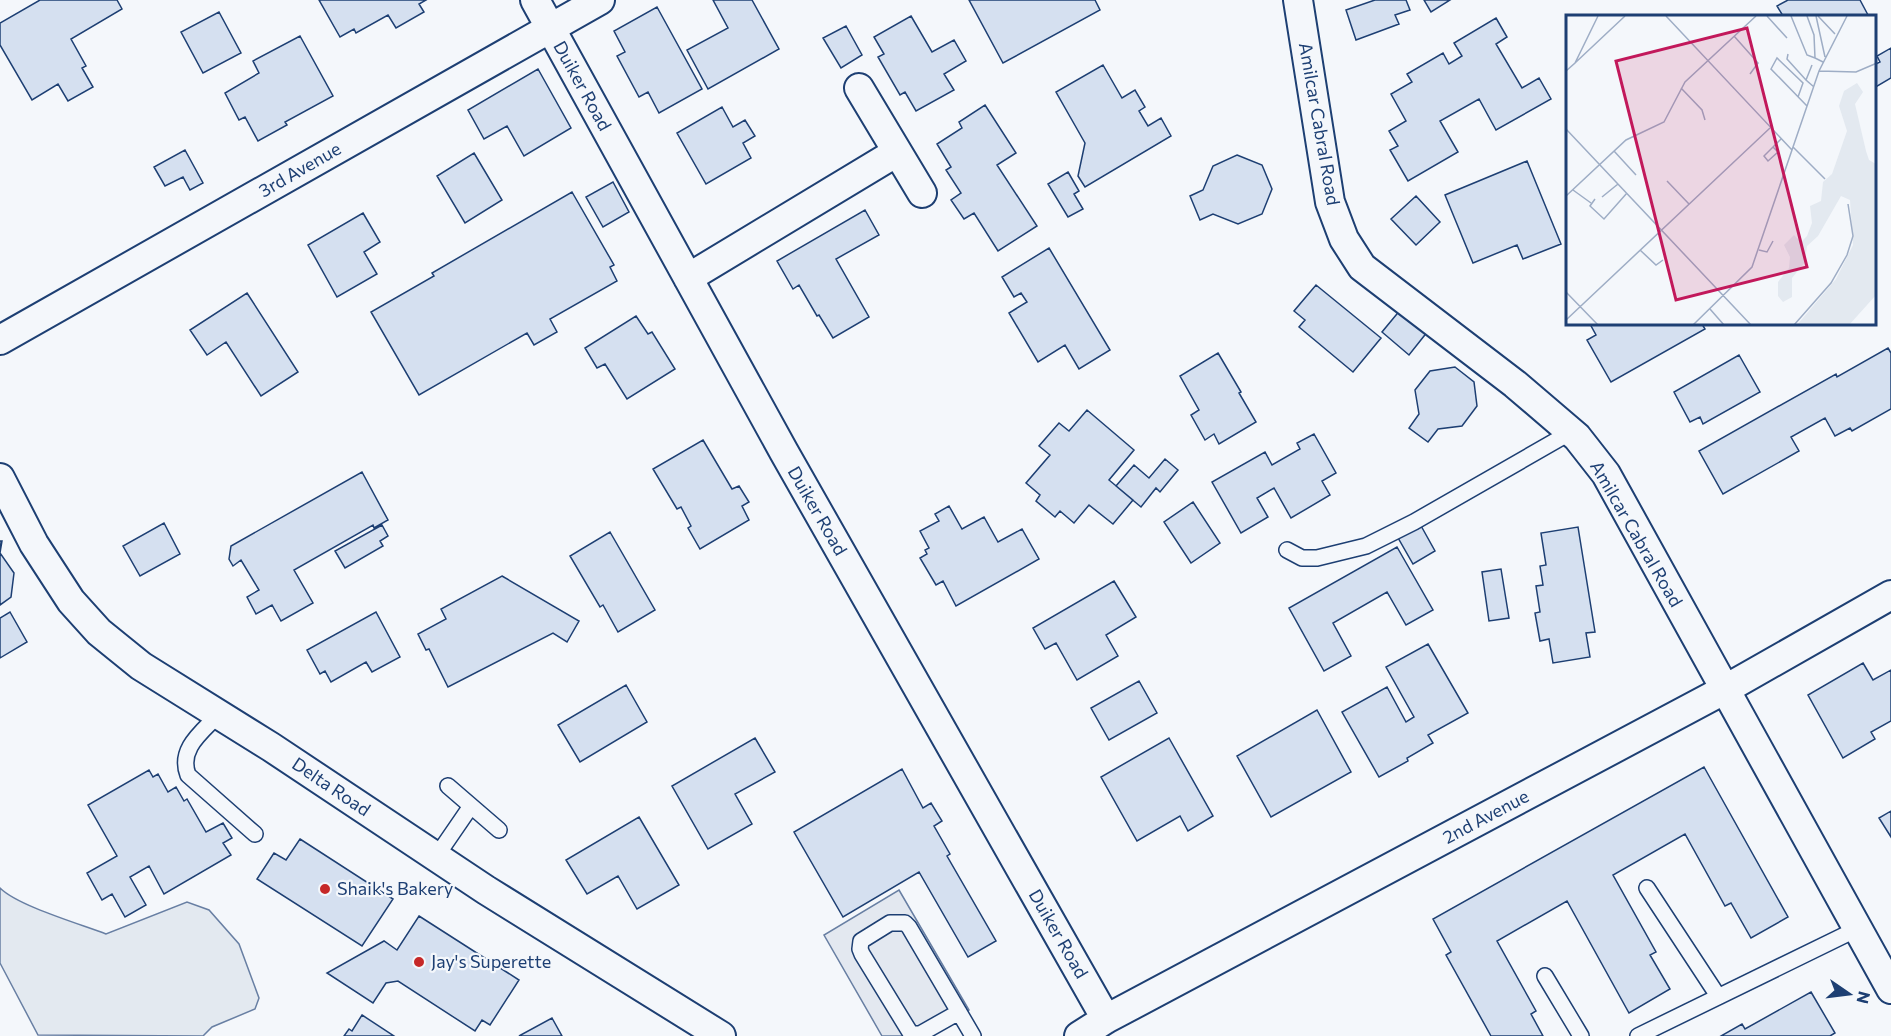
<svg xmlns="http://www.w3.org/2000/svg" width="1891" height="1036" viewBox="0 0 1891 1036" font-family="Commissioner,sans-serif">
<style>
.green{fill:#e3e9f0;stroke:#687fa3;stroke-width:1.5}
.parking{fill:#e3e8f0;stroke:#687fa3;stroke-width:1.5}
.building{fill:#d5e0f0;stroke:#1d3f73;stroke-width:1.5}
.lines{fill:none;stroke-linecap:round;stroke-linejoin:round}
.service-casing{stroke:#1d3f73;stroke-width:18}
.minor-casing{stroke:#1d3f73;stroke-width:32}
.service{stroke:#f4f7fb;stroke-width:15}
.minor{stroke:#f4f7fb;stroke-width:28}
.poi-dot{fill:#c62828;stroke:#f4f7fb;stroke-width:2}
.labels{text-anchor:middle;stroke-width:4.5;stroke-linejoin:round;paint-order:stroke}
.street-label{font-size:18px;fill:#1d3f73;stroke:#f4f7fb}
.poi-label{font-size:18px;fill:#1d3f73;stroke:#f4f7fb;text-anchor:start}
.inset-road{fill:none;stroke:#9eadc5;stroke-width:1.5}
.view{fill:#c2185b;fill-opacity:0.15;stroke:#c2185b;stroke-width:3}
.inset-edge{fill:none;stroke:#1d3f73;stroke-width:3}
</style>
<rect width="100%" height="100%" fill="#f4f7fb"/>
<path class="green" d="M0,888C18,906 80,924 106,934L187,902L209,910L239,944L259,998L255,1009L212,1027L203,1036L38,1035L0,963Z"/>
<path class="parking" d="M899,890L969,1010L924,1036H882L824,935Z"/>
<path class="building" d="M40,0H117L122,9L71,39L86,66L82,68L93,87L68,101L58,84L32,100L0,45V23Z
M319,0H426L419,4L424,12L396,28L388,15L356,33L354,29L340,37Z
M713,0H752L779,49L708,89L687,50L728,28Z
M969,0H1095L1100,10L1003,63Z
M1375,0H1406L1410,10L1395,15L1399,24L1356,40L1346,10Z
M1424,0H1450L1431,12Z
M1788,0H1860L1868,15L1865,16H1783L1777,6Z
M657,7L702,89L659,113L648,92L639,97L617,56L625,52L614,31Z
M219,12L241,53L203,73L181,32Z
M911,16L932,52L954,40L966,61L944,74L954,90L916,111L905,92L900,95L878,57L884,54L874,37Z
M1496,18L1507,37L1496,44L1522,88L1539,78L1551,99L1496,130L1479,99L1440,121L1458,152L1408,181L1390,150L1398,146L1389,131L1406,121L1391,94L1412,82L1407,74L1443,53L1449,64L1462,56L1454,43Z
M846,26L862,55L841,68L823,38Z
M300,36L333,96L285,122L287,125L258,141L245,117L239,120L225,93L259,73L253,61Z
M1891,48V78L1874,88V65L1880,62L1877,56Z
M1103,65L1122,98L1135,90L1145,107L1139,111L1148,126L1161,118L1171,136L1085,187L1078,176L1085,143L1056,92Z
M538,69L571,128L524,156L507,126L484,139L468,110Z
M985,105L1016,153L997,165L1037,226L998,251L974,213L964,219L951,200L961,193L946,170L951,167L937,144L962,128L959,122Z
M722,107L733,127L745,120L755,136L743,143L751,158L706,184L677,133Z
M185,150L203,183L190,190L183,177L165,186L154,167Z
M474,153L502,200L465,223L437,176Z
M1237,155L1262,165L1272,189L1262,214L1238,224L1213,214L1200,220L1190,196L1203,190L1213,166Z
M1527,161L1561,244L1523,259L1517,245L1473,263L1445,195Z
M1068,172L1079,191L1074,194L1083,209L1068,217L1048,184Z
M613,182L629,212L603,227L586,197Z
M572,192L614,265L610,267L617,281L550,319L557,332L534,345L527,333L419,395L371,312L434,276L432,273Z
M1416,196L1440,222L1416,245L1391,219Z
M865,210L879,235L836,259L869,317L833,338L819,315L817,316L799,285L793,289L777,261Z
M363,213L380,242L364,252L377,274L337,297L308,245Z
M1049,248L1110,350L1079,369L1065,345L1038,362L1009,313L1027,302L1021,293L1014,297L1002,277Z
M1316,285L1381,338L1353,372L1299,327L1305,320L1294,311Z
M247,293L298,372L261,396L226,342L207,355L190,330Z
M1401,309L1428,331L1409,355L1382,332Z
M636,316L648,334L652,332L675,369L627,399L605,364L597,368L585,348Z
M1590,324H1702L1705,329L1611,382L1587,340L1596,335Z
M1888,348L1891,353V409L1852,431L1850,428L1835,436L1825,418L1791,437L1799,451L1723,494L1699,451L1836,374L1837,377Z
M1218,353L1241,392L1239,393L1256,422L1219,444L1214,434L1205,440L1191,415L1199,410L1180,376Z
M1739,355L1760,392L1703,424L1700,417L1690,422L1674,392Z
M1455,367L1474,382L1477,406L1462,426L1438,429L1428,442L1409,428L1419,414L1415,390L1430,371Z
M1087,410L1134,450L1109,480L1133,500L1113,524L1089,505L1074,523L1060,511L1055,517L1036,501L1040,495L1026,483L1050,455L1039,446L1059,423L1069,431Z
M1314,434L1336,473L1322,481L1330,495L1291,518L1274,488L1257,498L1268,517L1241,533L1212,482L1265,452L1272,465L1300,449L1297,443Z
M703,440L732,489L739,486L749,502L742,506L749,520L700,549L688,528L691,526L681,507L677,509L653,469Z
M1165,459L1178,470L1160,492L1156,488L1141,507L1116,486L1134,465L1149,478Z
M362,472L388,520L374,528L373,525L294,570L313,603L281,621L272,605L256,614L247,597L259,590L241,560L233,566L229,559L231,546Z
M1193,502L1220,543L1191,563L1164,522Z
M949,506L962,529L984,517L998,542L1022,529L1039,559L956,606L943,581L936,585L920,558L927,554L925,550L929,548L920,531L939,521L935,514Z
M164,523L180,554L140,576L123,546Z
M1420,524L1435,551L1413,564L1397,536Z
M382,525L388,536L380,541L383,546L345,568L335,551Z
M1578,527L1595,632L1586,633L1590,657L1553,663L1549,639L1540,641L1535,613L1540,612L1536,586L1543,585L1540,566L1546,565L1541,533Z
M610,532L655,610L618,632L603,605L600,607L570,556Z
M0,541H2L0,553L14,573L11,597L0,605Z
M1397,547L1433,610L1406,625L1387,592L1333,623L1351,656L1324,671L1289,608Z
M1501,569L1509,618L1489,621L1482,572Z
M502,576L579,621L567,642L553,633L448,687L429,649L426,650L418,634L446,619L441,609Z
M1114,581L1136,617L1106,635L1118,656L1077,680L1056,643L1045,649L1033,628Z
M10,612L27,642L0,658V618Z
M376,612L400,657L372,672L366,662L331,682L325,671L320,674L307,650Z
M1428,644L1468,713L1428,735L1433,743L1407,758L1408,761L1379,777L1342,712L1387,687L1406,722L1414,717L1386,667Z
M1863,663L1873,680L1891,670V721L1871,732L1875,739L1843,758L1808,695Z
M1139,681L1157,713L1109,740L1091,708Z
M626,685L647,722L580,762L558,725Z
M1317,710L1351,772L1271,817L1237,756Z
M755,738L775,772L735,794L752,824L708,849L672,786Z
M1169,738L1213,816L1188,831L1180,816L1137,841L1101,777Z
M1704,767L1788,917L1751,938L1731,903L1725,906L1685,834L1613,875L1656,952L1650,955L1670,989L1629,1013L1567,901L1497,941L1536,1011L1531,1014L1543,1036H1491L1446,955L1451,952L1433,919Z
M902,769L923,808L931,803L942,821L934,826L950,854L947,856L996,941L968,957L919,872L843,917L794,832Z
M149,770L153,777L158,774L168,792L176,787L184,801L187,799L206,832L223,823L232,838L223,843L231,855L164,894L149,866L130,877L146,905L125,917L112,894L102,900L87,873L117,856L88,805Z
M1891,811V837L1879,818Z
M639,817L679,885L637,909L618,876L587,894L566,860Z
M300,839L393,899L362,946L257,879L274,853L286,860Z
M419,916L519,980L490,1025L482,1020L475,1031L398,981L386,983L373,1003L327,973L384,941L397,950Z
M1811,992L1835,1033L1830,1036H1721L1742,1024L1745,1029Z
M362,1015L394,1036H344L349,1029L352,1031Z
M552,1018L562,1036H519Z"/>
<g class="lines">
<g class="service-casing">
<path id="service" d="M1287,550L1302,558H1317L1366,546L1414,522L1571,432
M218,715C202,732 178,749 188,775L255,834
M448,786L499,830
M436,857L471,806
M1647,888L1718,996
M1545,976L1581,1036
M959,1012L920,1034H911L862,954L860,949L861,941L890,923H905L909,927L973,1036
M1638,1036L1857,929"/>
</g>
<g class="minor-casing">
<path id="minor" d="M535,0L784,452L1106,1019
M1298,0L1330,202L1344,239L1362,267L1515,384L1577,437L1606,474L1891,989
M859,88L922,193
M688,278L897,152
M0,340L600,0
M0,478L34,544L71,601L99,632L141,666L271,747L486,890L721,1036
M1079,1036L1106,1019L1724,690L1891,595"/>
</g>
<use href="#service" class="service"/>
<use href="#minor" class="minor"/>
</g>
<g class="poi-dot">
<circle cx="325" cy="889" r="6"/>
<circle cx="419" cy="962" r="6"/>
</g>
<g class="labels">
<g class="street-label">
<text transform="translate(582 86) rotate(61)" y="6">Duiker Road</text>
<text transform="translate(1319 124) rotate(80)" y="6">Amilcar Cabral Road</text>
<text transform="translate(300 170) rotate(-30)" y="6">3rd Avenue</text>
<text transform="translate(817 511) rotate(60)" y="6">Duiker Road</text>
<text transform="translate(1636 534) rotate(60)" y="6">Amilcar Cabral Road</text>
<text transform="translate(331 787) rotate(34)" y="6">Delta Road</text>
<text transform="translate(1486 817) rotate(-28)" y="6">2nd Avenue</text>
<text transform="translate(1058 934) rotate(60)" y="6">Duiker Road</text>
</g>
<g class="poi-label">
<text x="337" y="895">Shaik's Bakery</text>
<text x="431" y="968">Jay's Superette</text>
</g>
</g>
<g transform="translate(1566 15)">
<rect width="310" height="310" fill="#f4f7fb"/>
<path d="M291,68L297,77L289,89L300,136L303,145L310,149V280L283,310H231L270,264L287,230L284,185L275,181L252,221L241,231L239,247L226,263V282L217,287L212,281V267L223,253L224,242L218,230L228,220L235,227L241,221L246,208L244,191L255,186L257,167L266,159L281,116L273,91L278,76Z" fill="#e3e9f0"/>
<path class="inset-road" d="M100,1L226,135M201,1L221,23M225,1L241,40L249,43M241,1L248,20L249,43L257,47M250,1L259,42M252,1L269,19M168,21L192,48L184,59M222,39L221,44L240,65M9,48L59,1M246,50L240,65L248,72M0,56L9,48L32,1M253,56L290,57L311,48M115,73L136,95L139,105M232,82L237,68L211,43L205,54L241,91M0,114L185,310M207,132L212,137L202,146L198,141L215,124M227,132L259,164M48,136L70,160M101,166L123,189M7,175L25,188M0,181L60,125L98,107L119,67L190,1M36,182L52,169M29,184L24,191L38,204L61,178M74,235L90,250L97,245M193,235L201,237L207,226M0,277L32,310M144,294L158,310M0,305L204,113M127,310L186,252L253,56L281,1M228,310L265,268L281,240L287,221L282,189"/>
<path class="view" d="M181,13L241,252L110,285L50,46Z"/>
<rect width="310" height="310" class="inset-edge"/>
</g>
<g transform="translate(1849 994) rotate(104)" stroke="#f4f7fb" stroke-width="4.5" paint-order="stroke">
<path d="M0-4.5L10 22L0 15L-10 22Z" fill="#1d3f73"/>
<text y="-9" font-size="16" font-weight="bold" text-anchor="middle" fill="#1d3f73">N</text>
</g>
</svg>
